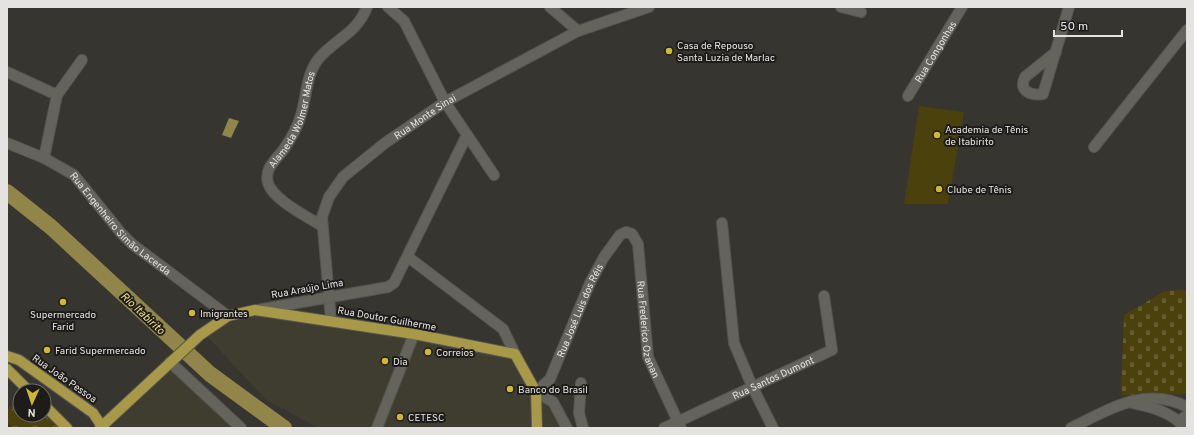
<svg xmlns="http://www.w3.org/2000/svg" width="1194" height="435" viewBox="0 0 1194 435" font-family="Overpass,sans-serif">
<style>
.built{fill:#3f3d30}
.grass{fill:#4b410c}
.cemetery{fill:url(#cemetery-stones)}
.park{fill:url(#park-crowns)}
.water{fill:#91854a}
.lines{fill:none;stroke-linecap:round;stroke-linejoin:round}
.river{stroke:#91854a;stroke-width:16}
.minor-casing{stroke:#55544f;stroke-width:12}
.major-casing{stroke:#55544f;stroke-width:12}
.minor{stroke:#64635c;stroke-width:10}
.major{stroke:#a89948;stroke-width:10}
.poi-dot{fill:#d0b836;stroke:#1d1c1a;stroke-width:1.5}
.labels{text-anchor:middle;stroke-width:4;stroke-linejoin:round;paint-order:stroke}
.poi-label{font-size:10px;fill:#e4e3df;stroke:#1d1c1a;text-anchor:start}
.street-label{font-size:10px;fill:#e4e3df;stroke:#1d1c1a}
.water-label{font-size:11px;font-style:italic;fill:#f3e188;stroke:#1d1c1a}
</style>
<defs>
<pattern id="cemetery-stones" width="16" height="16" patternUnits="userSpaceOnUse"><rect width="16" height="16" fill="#4b410c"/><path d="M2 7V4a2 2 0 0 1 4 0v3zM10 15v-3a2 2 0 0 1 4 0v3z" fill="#655c2f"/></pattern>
<pattern id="park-crowns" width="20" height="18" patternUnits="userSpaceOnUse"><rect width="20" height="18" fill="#4b410c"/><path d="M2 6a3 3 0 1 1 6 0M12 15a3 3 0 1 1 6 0" fill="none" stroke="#655c2f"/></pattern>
</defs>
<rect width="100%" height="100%" fill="#36352f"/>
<path class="built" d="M259,314L516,357L562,428H318L265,399L207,336L225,323Z
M171,368L249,428H114L112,426Z"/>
<path class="grass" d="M919,106L964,112L948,204H904Z"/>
<path class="cemetery" d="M1187,290V394L1121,395L1124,315L1165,291Z"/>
<path class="park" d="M20,405V415L44,414L59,428H12L7,421V411L11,406Z"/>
<path class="water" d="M229,118L239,121L231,138L222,135Z"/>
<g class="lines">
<path class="river" d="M7,192L51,227L210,374L284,428"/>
<g class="minor-casing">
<g id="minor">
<path d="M388,7L404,21L445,102L494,175"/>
<path d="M550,7L578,31"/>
<path d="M841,7L861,12"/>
<path d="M1056,52L1025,77C1018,91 1031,96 1043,94L1069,7"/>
<path d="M7,72L57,95"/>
<path id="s1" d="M908,96L962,7"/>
<path id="s2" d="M7,143L44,158L74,175L121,233L132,244L228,316"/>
<path d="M1094,147L1187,30"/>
<path d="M44,158L57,95L82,60"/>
<path d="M722,223L734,343L752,386L773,428"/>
<path id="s3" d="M322,226C308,217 273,200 268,183C264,168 276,160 284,149C288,143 293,135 296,128C308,106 303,76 320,57C337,38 357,33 367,7"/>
<path d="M408,257L503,329L515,354"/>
<path d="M257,310L388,287L394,283L467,135"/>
<path id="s4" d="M331,320L322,217L329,197L343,177L385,143L445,102L578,31L649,7"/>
<path d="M170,362L241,428"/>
<path d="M581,383L579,413L583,428"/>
<path d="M1132,403C1151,407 1172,412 1185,428"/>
<path d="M1179,421L1187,415"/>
<path d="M377,428L414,334"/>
<path id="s5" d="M567,428L553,402L536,392L550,379L590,283L604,257L620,235L626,232L632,234L638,244L648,357L681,428"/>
<path id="s6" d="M664,428L832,350L824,296"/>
<path d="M1071,428C1108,410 1146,385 1187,407"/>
</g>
</g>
<g class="major-casing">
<path id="major" d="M7,356L19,360L93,413L103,428
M7,369L29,391
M44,405L67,428
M100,428L200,335L228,316L255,310L414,334L515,354L536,392L537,428"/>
</g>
<use href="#minor" class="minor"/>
<use href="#major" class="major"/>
</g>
<g class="poi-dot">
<circle cx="669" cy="51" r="4"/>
<circle cx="937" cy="135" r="4"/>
<circle cx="939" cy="189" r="4"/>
<circle cx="63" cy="302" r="4"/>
<circle cx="192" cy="313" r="4"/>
<circle cx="47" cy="350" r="4"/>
<circle cx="428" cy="352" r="4"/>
<circle cx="385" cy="361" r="4"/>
<circle cx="510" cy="389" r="4"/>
<circle cx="400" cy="417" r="4"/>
</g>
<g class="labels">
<g class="poi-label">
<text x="677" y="49">Casa de Repouso<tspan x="677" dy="12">Santa Luzia de Marlac</tspan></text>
<text x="945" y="133">Academia de Tênis<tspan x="945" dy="12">de Itabirito</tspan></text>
<text x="947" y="193">Clube de Tênis</text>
<text x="200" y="317">Imigrantes</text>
<text x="63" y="318" text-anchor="middle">Supermercado<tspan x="63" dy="12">Farid</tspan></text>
<text x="55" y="354">Farid Supermercado</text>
<text x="436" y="356">Correios</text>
<text x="393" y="365">Dia</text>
<text x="518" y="393">Banco do Brasil</text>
<text x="408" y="421">CETESC</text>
</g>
<g class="street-label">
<text dy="4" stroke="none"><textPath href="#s1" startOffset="52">Rua Congonhas</textPath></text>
<text dy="4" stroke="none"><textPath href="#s4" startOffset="251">Rua Monte Sinai</textPath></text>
<text dy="4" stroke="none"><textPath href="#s3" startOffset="140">Alameda Wolmer Matos</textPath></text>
<text dy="4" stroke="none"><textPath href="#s2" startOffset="142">Rua Engenheiro Simão Lacerda</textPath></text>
<text transform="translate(307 288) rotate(-10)" y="4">Rua Araújo Lima</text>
<text dy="4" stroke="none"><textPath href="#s5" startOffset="143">Rua José Luis dos Réis</textPath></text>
<text transform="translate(387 318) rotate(10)" y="4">Rua Doutor Guilherme</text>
<text dy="4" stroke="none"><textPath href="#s5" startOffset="340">Rua Frederico Ozanan</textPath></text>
<text dy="4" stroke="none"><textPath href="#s6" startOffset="120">Rua Santos Dumont</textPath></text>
<text transform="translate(65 378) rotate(35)" y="4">Rua João Pessoa</text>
</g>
<g class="water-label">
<text transform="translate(143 313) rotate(43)" y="4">Rio Itabirito</text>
</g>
</g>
<rect width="1194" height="435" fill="none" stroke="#e4e3df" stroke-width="16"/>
<g transform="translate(32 403) rotate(183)"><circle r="19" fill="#1d1c1a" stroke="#6d6c69"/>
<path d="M0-3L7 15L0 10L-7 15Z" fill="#d0b836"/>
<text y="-6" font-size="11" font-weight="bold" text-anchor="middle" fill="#e4e3df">N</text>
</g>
<path d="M1054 30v6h68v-6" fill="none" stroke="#e4e3df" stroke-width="2"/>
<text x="1060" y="30" font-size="12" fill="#e4e3df" stroke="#1d1c1a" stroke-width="3" paint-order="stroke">50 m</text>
</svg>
